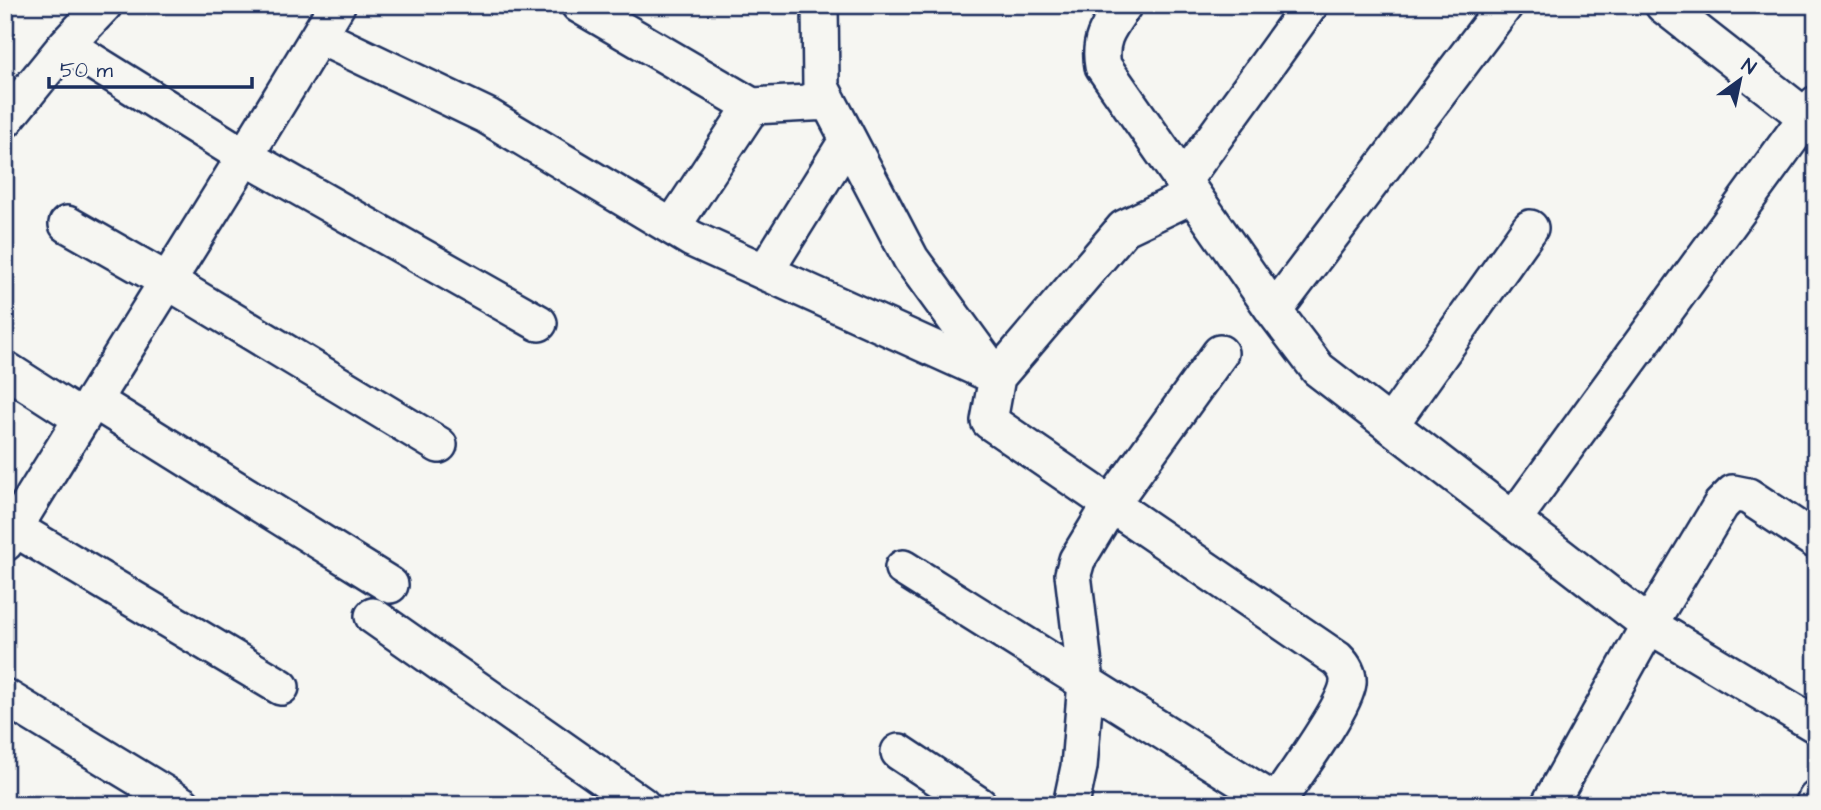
<svg xmlns="http://www.w3.org/2000/svg" width="1821" height="810" viewBox="0 0 1821 810" font-family="'Architects Daughter',sans-serif">
<style>
.lines{fill:none;stroke-linecap:round;stroke-linejoin:round}
.minor-casing{stroke:#1b2f5e;stroke-width:40}
.minor{stroke:#f6f6f2;stroke-width:35}
</style>
<rect width="100%" height="100%" fill="#f6f6f2"/>
<filter id="ink" filterUnits="userSpaceOnUse"><feTurbulence type="fractalNoise" baseFrequency=".0143" numOctaves="2"/><feDisplacementMap in="SourceGraphic" scale="14" xChannelSelector="R" yChannelSelector="G"/><feConvolveMatrix kernelMatrix="1 2 1 2 8 2 1 2 1" color-interpolation-filters="sRGB"/></filter>
<g filter="url(#ink)">
<g class="lines">
<g class="minor-casing">
<path id="minor" d="M579,5L752,106L829,102
M820,5L821,87L911,259L997,377L989,421L1337,659C1344,666 1349,673 1348,683C1345,708 1291,780 1275,805
M1124,5C1109,27 1098,39 1103,66L1274,311L1318,369L1649,625L1816,725
M1663,5L1806,117
M319,36L487,116L692,239L997,377L1124,228L1193,195
M66,45L244,156L539,323
M5,120L66,45L104,5
M1183,181L1310,5
M67,224L169,282L439,445
M672,227L752,106
M765,272L848,139
M1274,311L1505,5
M5,369L81,418
M93,400L390,585
M1390,425L1530,228
M1513,520L1816,104
M14,528L281,687
M5,543C115,363 229,186 337,5
M903,568L1277,803
M373,616L642,805
M5,697L183,805
M899,752L979,805
M1071,805L1079,767L1086,682L1073,574L1077,560L1111,504L1220,353
M1549,805L1649,625L1721,505L1733,493L1748,496L1816,541
M1813,805L1816,799"/>
</g>
<use href="#minor" class="minor"/>
</g>
</g>
<rect width="1821" height="810" fill="none" stroke="#f6f6f2" stroke-width="28"/>
<rect x="14" y="14" width="1793" height="782" fill="none" stroke="#1b2f5e" stroke-width="2.5" filter="url(#ink)"/>
<g transform="translate(1740 80) rotate(33)" stroke="#f6f6f2" stroke-width="5" paint-order="stroke">
<path d="M0-5L12 26L0 18L-12 26Z" fill="#1b2f5e"/>
<text y="-10" font-size="19" font-weight="bold" text-anchor="middle" fill="#1b2f5e">N</text>
</g>
<path d="M49 77v10h203v-10" fill="none" stroke="#1b2f5e" stroke-width="3.5"/>
<text x="60" y="77" font-size="21" fill="#1b2f5e" stroke="#f6f6f2" stroke-width="5" paint-order="stroke">50 m</text>
</svg>
